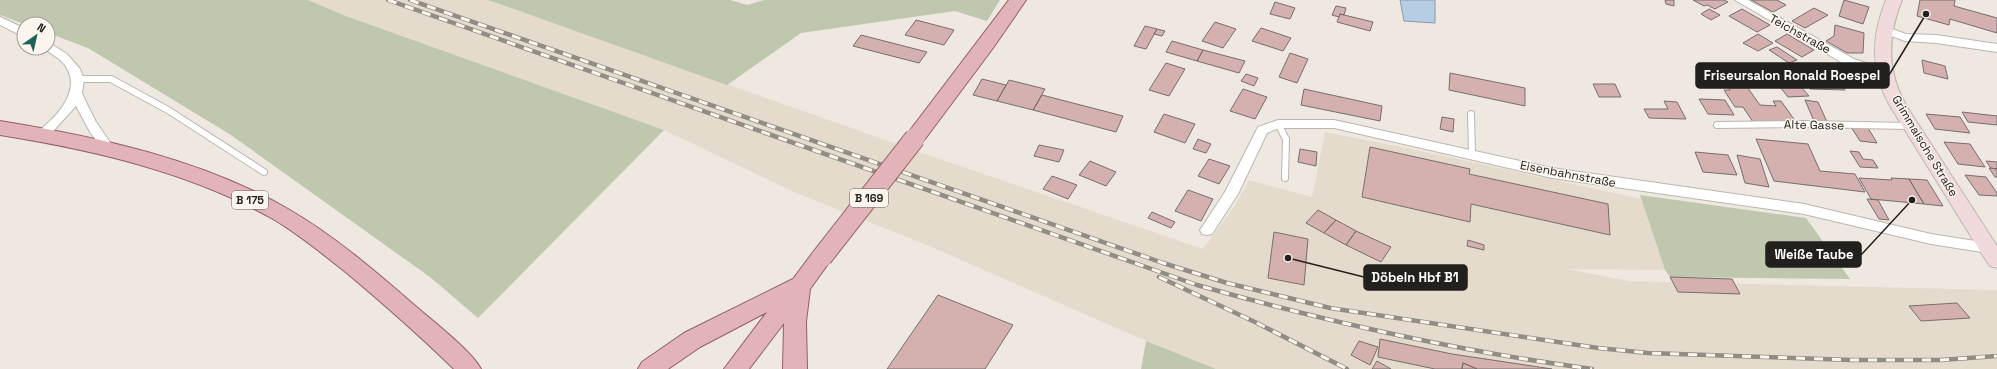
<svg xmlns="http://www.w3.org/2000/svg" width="1997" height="369" viewBox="0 0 1997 369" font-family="'Space Grotesk',sans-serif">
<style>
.built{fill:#e5dbcc}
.green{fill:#bfc7af}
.water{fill:#b6cee4;stroke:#8a9aa8}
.building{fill:#d4b1af;stroke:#776e6d}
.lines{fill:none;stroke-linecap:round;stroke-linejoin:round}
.lane-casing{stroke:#bbb6ae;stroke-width:8}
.street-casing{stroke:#bbb6ae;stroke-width:2}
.secondary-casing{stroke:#bbb6ae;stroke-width:2}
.primary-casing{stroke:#926063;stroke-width:2}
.lane{stroke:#fff;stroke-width:6}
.street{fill:#fff;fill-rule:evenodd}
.secondary{fill:#f1dadc;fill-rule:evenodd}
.primary{fill:#e2b4b8;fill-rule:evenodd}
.rail-casing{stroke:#908c86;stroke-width:4.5}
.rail{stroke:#fbf5ed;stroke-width:3;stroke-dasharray:9;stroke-linecap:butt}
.primary-bridge-casing{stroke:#926063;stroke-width:22;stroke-linecap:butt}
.primary-bridge{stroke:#e2b4b8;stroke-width:20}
.labels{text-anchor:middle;stroke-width:3;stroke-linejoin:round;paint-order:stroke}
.shield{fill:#fbf5ed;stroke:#63605b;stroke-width:1}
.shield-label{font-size:11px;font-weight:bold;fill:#22201d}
.street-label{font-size:12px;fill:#22201d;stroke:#fbf5ed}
.leader{fill:none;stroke:#22201d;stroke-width:1.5}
.callout-dot{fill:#22201d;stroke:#fbf5ed;stroke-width:1.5}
.callout{fill:#22201d;stroke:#22201d;stroke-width:1.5}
.callout-label{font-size:13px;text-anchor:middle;font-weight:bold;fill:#fff}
</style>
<rect width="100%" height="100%" fill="#eee8e0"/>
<path class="built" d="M308,0H488L925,154L1203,249L1234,207L1249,180L1312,197L1325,132L1416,150L1642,199L1665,270L1567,269L1629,281L1997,290V369H1216L1146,341L927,245L794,192L664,130L346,16Z"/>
<path class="green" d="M0,0H308L346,16L664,130L478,318L430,277L231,135L88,48L48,33V24H24L0,15Z
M488,0H730L747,5L764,0H1000L987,21L955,11L801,33L727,85Z
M1640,195L1806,218L1850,279L1670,277L1665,270Z
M1146,341L1216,369H1141Z"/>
<path class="water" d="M1400,0H1435V23L1404,21Z"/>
<path class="building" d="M1665,0H1674V6L1666,4Z
M1693,0H1724L1728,2L1715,9L1707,5L1704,6Z
M1751,0H1777L1786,5L1773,12Z
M1844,0L1869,7L1863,24L1839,16Z
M1920,0H1955L1954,6L1997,18V33L1950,19L1949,25L1917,16Z
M1275,2L1295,8L1290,19L1270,14Z
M1336,6L1346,8L1344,15L1340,14L1339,17L1332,15Z
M1814,8L1828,15L1805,28L1792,21Z
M1709,9L1720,15L1711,20L1701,14Z
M1742,9L1770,25L1757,32L1729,16Z
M1340,14L1373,22L1370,31L1337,22Z
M916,20L954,30L944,45L905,35Z
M1215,22L1236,29L1223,48L1202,41Z
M1835,25L1864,33L1863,53H1847L1826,41L1834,36Z
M1145,26L1157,29L1146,49L1134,46Z
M1261,28L1291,38L1283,51L1252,41Z
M1157,29L1165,31L1162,36L1154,34Z
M1758,34L1773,43L1758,51L1743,43Z
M1787,34L1814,50L1802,57L1775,41Z
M861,35L927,52L919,63L853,46Z
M1172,41L1203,50L1197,61L1166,52Z
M1777,47L1797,60L1789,63L1769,50Z
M1203,50L1245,61L1239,73L1197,61Z
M1290,53L1308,59L1297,83L1279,77Z
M1922,60L1945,66L1948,79L1924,73Z
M1166,63L1185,69L1169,96L1149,90Z
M1450,73L1525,88V106L1449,90Z
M1246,74L1258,78L1254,86L1241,81Z
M1803,78L1838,80L1845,90L1810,89Z
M982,79L1006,85L997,101L973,95Z
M1009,80L1045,89L1033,110L997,101Z
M1593,84H1615L1621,97H1599Z
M1727,84H1745L1760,105L1776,106L1773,101H1781L1796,122H1753L1743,107H1735L1724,90H1730Z
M1780,87H1801L1809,96L1788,97Z
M1243,89L1267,97L1255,119L1230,111Z
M1304,89L1382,106L1380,121L1301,105Z
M1042,95L1123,116L1116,132L1033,110Z
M1699,99L1725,100L1734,115L1708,114Z
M1805,100L1818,102L1827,122L1814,121Z
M1664,101L1677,102L1686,119L1649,118L1644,109H1668Z
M1962,112L1997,116V125L1968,122Z
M1164,114L1195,124L1185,143L1154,132Z
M1926,114L1960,117L1970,133L1935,129Z
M1442,117L1454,119L1453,132L1440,129Z
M1851,127L1868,128L1877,143L1860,141Z
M1198,139L1211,144L1206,153L1193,149Z
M1756,139L1808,144L1820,171L1855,174L1865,192L1774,181Z
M1944,142L1970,144L1985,167L1958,164Z
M1039,145L1064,150L1059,162L1034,156Z
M1370,147L1470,169L1469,174L1608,204L1610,235L1471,204L1470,222L1362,197Z
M1300,149L1317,152L1316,166L1298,162Z
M1850,151L1859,152L1863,159L1873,160L1878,168L1860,167Z
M1695,152L1728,155L1737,175L1703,172Z
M1737,155L1760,159L1769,187L1745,183Z
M1209,159L1230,166L1219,184L1198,176Z
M1090,161L1116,172L1106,186L1079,175Z
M1986,161L1997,162V169L1991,168Z
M1989,168L1997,169V177H1995Z
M1965,175L1986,177L1997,193V196L1979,195Z
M1052,176L1077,185L1068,199L1043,189Z
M1859,178L1892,180L1891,178L1909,179L1924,204L1871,199Z
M1909,179L1927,180L1943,206L1924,204Z
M1188,190L1213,199L1201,221L1175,211Z
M1867,199L1878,200L1889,220L1879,219Z
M1318,210L1336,220L1324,233L1306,223Z
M1152,212L1175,222L1171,228L1148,218Z
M1336,220L1356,231L1346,245L1324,233Z
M1356,231L1391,247L1381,262L1346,245Z
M1274,232L1308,239L1304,285L1268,278Z
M1468,240L1484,245V250L1467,246Z
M1670,277L1732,279L1740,294L1678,292Z
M938,295L1013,325L985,369H887Z
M1957,303L1970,318L1921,321L1909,306Z
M1380,339L1452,354L1552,369H1477L1463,363L1462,369H1435L1378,357Z
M1359,341L1378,347L1370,365L1351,355Z
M1377,361L1391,369H1372Z
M1463,363L1477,369H1462Z"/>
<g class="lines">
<g class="lane-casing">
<path id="lane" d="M77,79H111L168,110L264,172
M1471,114L1472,154
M1278,124L1286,139L1285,178
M1717,125L1807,124L1909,126"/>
</g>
<g class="street-casing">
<path id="street" d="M1735,0H1748L1854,59L1888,70L1890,73L1884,77L1846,65Z
M0,17L24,28V37L0,25Z
M1884,26L1906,34L1936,35L1997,44V52L1936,43L1905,41L1880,32L1878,30L1880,28Z
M48,42L67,54L80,69L84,80L82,93L86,102L96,122L114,148L112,151H104L90,132L76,106L47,138H39L37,135C41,127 50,122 56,115C71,98 79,76 59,59C54,55 48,52 44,48H48Z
M1278,120H1334L1552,168L1804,204L1931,234L1988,243L1993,244L1995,248L1993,252L1988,253L1931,244L1804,214L1552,178L1334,128H1279L1267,133L1238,194L1212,234L1207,235L1202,234L1200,230L1225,192L1258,127Z"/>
</g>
<g class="secondary-casing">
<path id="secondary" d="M1886,0H1902C1886,39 1887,75 1909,110L1997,246V268L1990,266L1980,251L1890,106C1870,71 1871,37 1886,0Z"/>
</g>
<g class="primary-casing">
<path id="primary" d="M1009,0H1026L993,48L922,143L915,145L908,143L905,138L908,133Z
M0,121C98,137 201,159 288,209C333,235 374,270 413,304C430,319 472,351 481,369H454C420,336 385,305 348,274C324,255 300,235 273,219C190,172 93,150 0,135Z
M822,249L830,251L833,257L810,289L806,322L807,369H783L784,323L749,369H724L767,312L700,347L668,369H638L642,362L684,333L793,279L814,251Z"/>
</g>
<use href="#lane" class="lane"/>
<use href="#street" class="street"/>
<use href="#secondary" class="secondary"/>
<use href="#primary" class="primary"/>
<g class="rail-casing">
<path id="rail" d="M388,0L1197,285C1327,322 1458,351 1592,369
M410,0L1163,263L1227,283L1330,308L1598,348L1648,353L1851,360H1941L1997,356
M1159,277L1257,323L1347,369"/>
</g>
<use href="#rail" class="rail"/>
<g class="primary-bridge-casing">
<path id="primary-bridge" d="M822,257L915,138"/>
</g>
<use href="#primary-bridge" class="primary-bridge"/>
</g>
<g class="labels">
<g class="shield">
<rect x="850" y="189" width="38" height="18" rx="3"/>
<rect x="232" y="191" width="36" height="18" rx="3"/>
</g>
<g class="shield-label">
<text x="869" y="202">B 169</text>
<text x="250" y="204">B 175</text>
</g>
<g class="street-label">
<text transform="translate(1800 34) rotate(29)" y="4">Teichstraße</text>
<text transform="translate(1814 125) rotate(1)" y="4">Alte Gasse</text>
<text transform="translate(1925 146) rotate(59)" y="4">Grimmaische Straße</text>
<text transform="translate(1568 174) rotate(11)" y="4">Eisenbahnstraße</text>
</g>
</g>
<path class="leader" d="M1926 14L1889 75M1912 200L1861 255M1288 258L1364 277"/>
<g class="callout-dot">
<circle cx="1926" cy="14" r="4"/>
<circle cx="1912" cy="200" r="4"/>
<circle cx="1288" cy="258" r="4"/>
</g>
<g class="callout">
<rect x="1696" y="63" width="193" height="25" rx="4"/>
<rect x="1766" y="242" width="95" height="25" rx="4"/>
<rect x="1364" y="265" width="103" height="25" rx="4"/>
</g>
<g class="callout-label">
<text x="1792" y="80">Friseursalon Ronald Roespel</text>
<text x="1814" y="259">Weiße Taube</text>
<text x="1415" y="282">Döbeln Hbf B1</text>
</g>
<g transform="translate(36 36) rotate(34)"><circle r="19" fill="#fbf5ed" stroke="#a4a09a"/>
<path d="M0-3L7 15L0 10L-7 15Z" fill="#1b6357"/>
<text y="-6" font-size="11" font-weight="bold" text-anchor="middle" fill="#22201d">N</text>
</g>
</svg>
